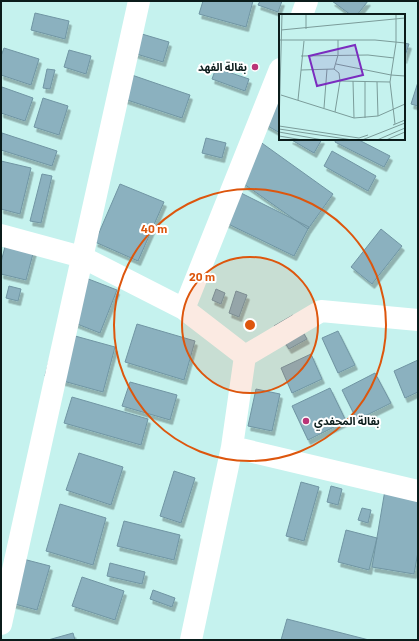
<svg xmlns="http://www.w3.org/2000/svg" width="419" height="641" viewBox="0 0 419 641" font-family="Barlow,'Noto Sans Arabic',sans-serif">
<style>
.building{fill:#8bb1bf;stroke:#7095a3;filter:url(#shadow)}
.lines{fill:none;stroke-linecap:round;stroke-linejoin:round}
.minor{stroke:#fff;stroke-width:22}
.ring{fill:none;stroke:#dd560d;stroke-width:2}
.poi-dot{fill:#ba3477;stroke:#fff;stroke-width:1.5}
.labels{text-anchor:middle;stroke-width:4;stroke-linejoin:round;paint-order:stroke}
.poi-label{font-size:11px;font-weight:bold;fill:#0b1c1b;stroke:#fff;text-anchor:end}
.inset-road{fill:none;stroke:#7b9c9a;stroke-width:1}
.view{fill:#7b2cbf;fill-opacity:0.15;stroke:#7b2cbf;stroke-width:2}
.inset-edge{fill:none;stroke:#0b1c1b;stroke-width:2}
.centre{fill:#dd560d;stroke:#fff;stroke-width:2}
.ring-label{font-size:12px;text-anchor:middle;font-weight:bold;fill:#dd560d;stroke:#fff;stroke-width:4;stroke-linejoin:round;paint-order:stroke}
</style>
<defs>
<filter id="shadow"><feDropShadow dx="2.5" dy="4.5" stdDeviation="0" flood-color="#0004"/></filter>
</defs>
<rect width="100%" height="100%" fill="#c5f2ee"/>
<path class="building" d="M203,1H253L246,27L199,14Z
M260,1H282L278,12L258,5Z
M332,1H368L357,15H351Z
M35,13L69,21L65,39L31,30Z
M125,29L169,42L163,62L120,49Z
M404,43L409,44L404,59Z
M4,48L39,59L31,85L1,75V56Z
M69,50L91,56L86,74L64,67Z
M216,68L249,79L245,91L212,79Z
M47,69L55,70L50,89L43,88Z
M126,73L190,95L182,118L118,97Z
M418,82V106L411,104Z
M2,87L33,98L25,121L1,113V91Z
M280,97V133L259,121Z
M43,98L68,106L59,135L34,127Z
M2,133L57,151L52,166L1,150Z
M206,138L226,143L222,158L202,153Z
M290,139H322L314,153Z
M336,139H357L390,156L384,167L335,142Z
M259,141L333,194L308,229L234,177Z
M332,151L376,176L368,191L324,166Z
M1,161L31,168L20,214L1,209Z
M42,174L52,176L41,223L30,221Z
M120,184L164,202L138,261L95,242Z
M233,189L309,227L294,256L218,219Z
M381,229L402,246L372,284L351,267Z
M6,243L34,250L26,280L1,274V262Z
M78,275L117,290L100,333L62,318Z
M9,286L21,289L18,301L6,298Z
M216,289L225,293L221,304L212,300Z
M236,291L247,295L239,317L229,313Z
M293,315L307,339L289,349L274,326Z
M137,324L195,341L184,380L125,362Z
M57,331L115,347L103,392L45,376Z
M338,331L355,365L338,373L322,338Z
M311,354L322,379L292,393L281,368Z
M418,360V392L405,398L394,371Z
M375,373L391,403L357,420L342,390Z
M130,382L177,395L170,420L122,406Z
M330,388L346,421L308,440L292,406Z
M256,389L280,394L272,431L248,426Z
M72,397L148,419L141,445L64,423Z
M79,453L123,467L111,505L66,490Z
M174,471L195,478L181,523L160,516Z
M301,482L319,487L304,541L286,536Z
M331,486L342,489L338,505L327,502Z
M385,490L418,496V552L414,574L372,567Z
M60,504L106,518L93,565L46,551Z
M362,508L371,510L368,523L358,520Z
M124,521L180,535L174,560L117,546Z
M346,530L377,538L369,570L338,562Z
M23,559L50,566L37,610L11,603Z
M110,563L145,572L142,584L107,576Z
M82,577L124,591L115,620L72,606Z
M153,590L175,598L172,607L150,599Z
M287,619L369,640H281Z
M73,633L75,640H48Z"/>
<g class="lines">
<path class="minor" d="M302,15L307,1
M1,235L82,257L184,309L245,356
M184,309L280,69
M245,356L321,311L418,320
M232,447L418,491
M1,624L139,1
M191,640L232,447L245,356"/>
</g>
<circle cx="250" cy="325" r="68" fill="#dd560d" fill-opacity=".12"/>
<g class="ring">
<circle cx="250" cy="325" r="68"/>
<circle cx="250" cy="325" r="136"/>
</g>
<g class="poi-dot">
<circle cx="255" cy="67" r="4"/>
<circle cx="306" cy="421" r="4"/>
</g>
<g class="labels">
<g class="poi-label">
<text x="247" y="71">بقالة الفهد</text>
<text x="314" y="425" text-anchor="start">بقالة المحفدي</text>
</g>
</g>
<g transform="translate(279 14)">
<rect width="126" height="126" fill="#c5f2ee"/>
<path class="inset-road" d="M27,15V0M2,16L126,4M0,26H96L126,29M22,42L89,41L115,44M57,50L112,61L126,62M55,55L60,59L61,67L56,98M55,55L59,41V26M22,56L55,55M61,67L111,68M74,67L75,104M86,68V104M98,68L99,102M2,81L75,104L99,102L126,90M19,86L25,27M45,94L48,55M116,110L111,68L117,29V0M114,111L126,106M0,112L3,0M0,112L80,124L89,121M0,115L74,126M0,118L44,126M0,122L24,126M83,126L126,109M98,126L126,114M107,126L126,118"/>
<path class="view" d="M76,31L84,61L38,72L30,42Z"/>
<rect width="126" height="126" class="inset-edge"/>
</g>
<circle cx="250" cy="325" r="6" class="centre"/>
<g class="ring-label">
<text x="154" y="233">40 m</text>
<text x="202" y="281">20 m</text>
</g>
<rect width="419" height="641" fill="none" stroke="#0b1c1b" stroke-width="4"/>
</svg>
